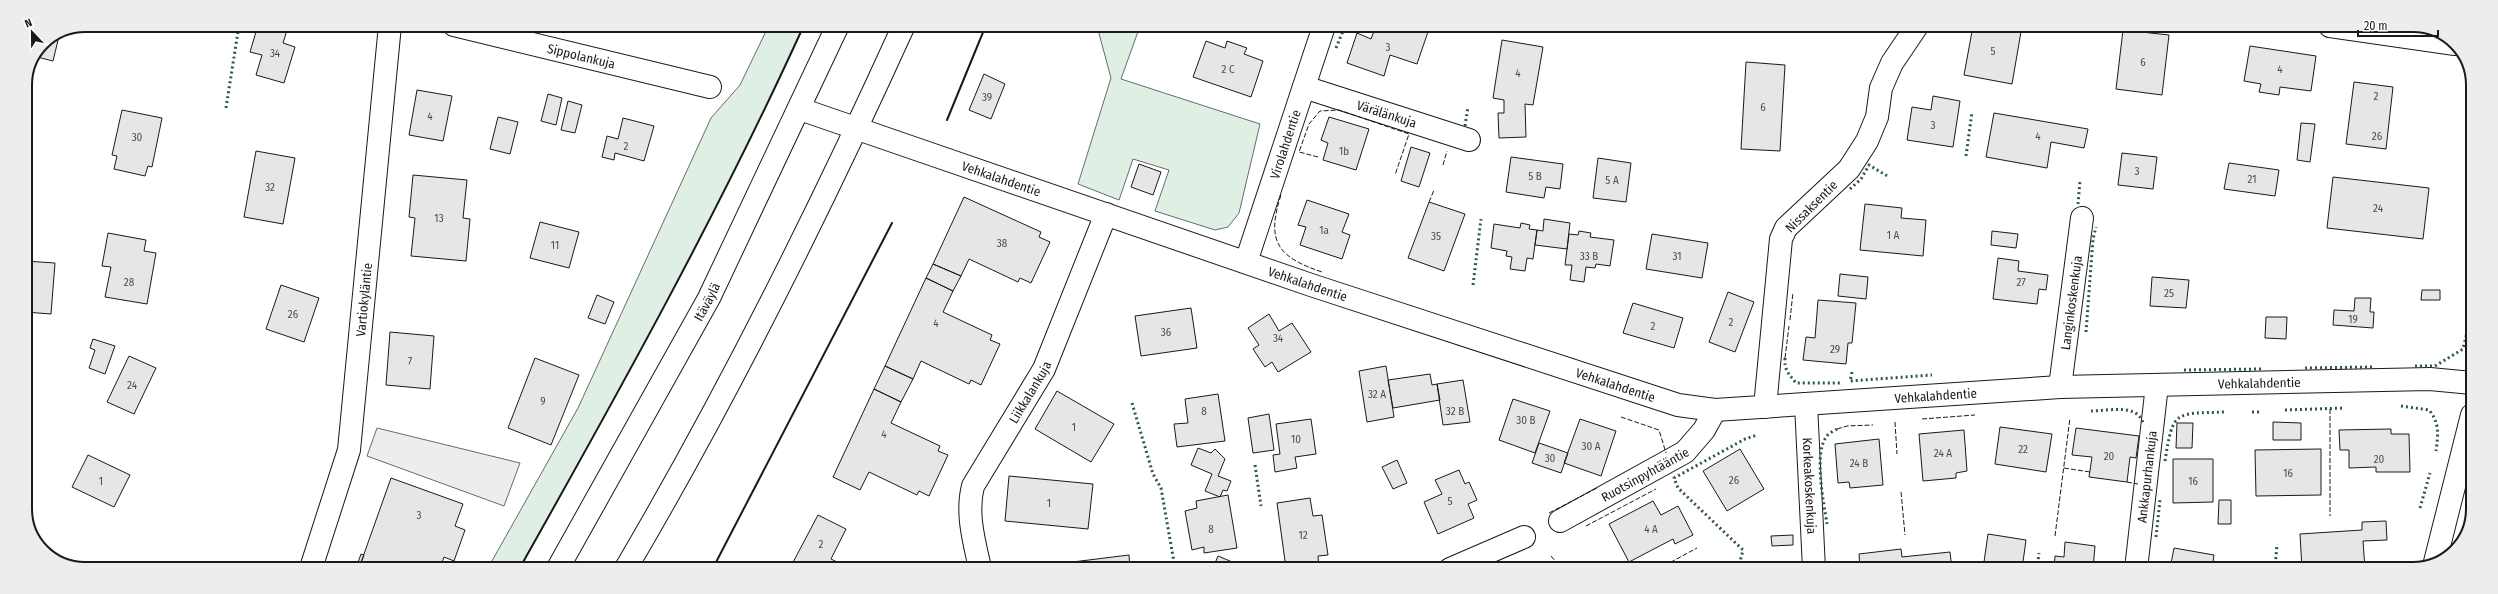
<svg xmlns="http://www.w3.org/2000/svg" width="2498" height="594" viewBox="0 0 2498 594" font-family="'Fira Sans Condensed',sans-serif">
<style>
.green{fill:#e0efe3;stroke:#6a6a6a}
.parking{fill:#ededed;stroke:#6a6a6a}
.building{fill:#e6e6e6;stroke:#1a1a1a}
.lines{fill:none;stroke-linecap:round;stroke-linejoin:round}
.street-casing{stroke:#1a1a1a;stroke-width:24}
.secondary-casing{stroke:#1a1a1a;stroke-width:24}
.primary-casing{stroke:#1a1a1a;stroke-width:24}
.street{stroke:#fff;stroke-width:22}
.secondary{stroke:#fff;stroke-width:22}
.primary{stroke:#fff;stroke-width:22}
.hedge{stroke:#2b5a34;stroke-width:3;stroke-dasharray:2 3;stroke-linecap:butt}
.fence{stroke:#1a1a1a;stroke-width:1;stroke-dasharray:5 2;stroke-linecap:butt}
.wall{stroke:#1a1a1a;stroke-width:2}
.labels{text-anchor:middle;stroke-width:3;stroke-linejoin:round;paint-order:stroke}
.number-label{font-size:11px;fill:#4d4d4d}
.street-label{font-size:13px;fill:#1a1a1a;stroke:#fff}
.rim{fill:none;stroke:#1a1a1a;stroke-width:2}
</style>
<rect width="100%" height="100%" fill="#fff"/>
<path class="green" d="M769,25H804C720,210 621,388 522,564L523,568H488L578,408L711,118L740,85Z
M1097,26H1140L1121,79L1260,124L1239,213L1228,227L1215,230L1155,211L1169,170L1133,159L1119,200L1078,184L1111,78Z"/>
<path class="parking" d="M377,428L520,463L504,506L367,456Z"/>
<path class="building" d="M133,25H171L170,32Z
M258,25L288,27L283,43L295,47L284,83L256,75L262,55L250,52Z
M1376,26H1430L1417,64L1390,55L1384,76L1347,63L1357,33L1371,39Z
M1973,26H2022L2012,84L1964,75Z
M2123,30L2169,35L2162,95L2116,89Z
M59,36L53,61L37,57L43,42Z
M1502,40L1543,47L1533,105L1525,104L1526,137L1499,138L1498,113H1504V100L1493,98Z
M1206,41L1225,48L1227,41L1247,48L1244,54L1263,61L1251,97L1193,77Z
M2250,46L2316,56L2311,91L2280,87L2279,95L2259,92L2261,84L2244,81Z
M1746,62L1785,65L1780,151L1741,149Z
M984,74L1005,84L991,119L969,110Z
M2354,82L2393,87L2386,149L2346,144Z
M417,90L452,96L443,141L409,135Z
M548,94L562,98L556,125L541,121Z
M1933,96L1960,101L1953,147L1907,140L1912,107L1931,110Z
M568,101L582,105L575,133L561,130Z
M122,110L162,118L152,167L148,166L145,176L114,169L117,156L112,155Z
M1994,113L2088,129L2084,148L2051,142L2047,168L1986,157Z
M498,117L518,122L510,154L490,149Z
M1329,117L1369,129L1356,170L1323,160L1328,143L1321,140Z
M623,118L654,126L644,161L615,153L614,160L602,157L607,136L618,139Z
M2301,123L2315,124L2310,162L2297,160Z
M1411,147L1430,153L1419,187L1401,181Z
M256,151L295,158L283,224L244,217Z
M2122,153L2157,157L2153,189L2118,185Z
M1511,157L1563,164L1560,189L1546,187L1544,198L1506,192Z
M1598,158L1631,163L1626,202L1593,198Z
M2229,163L2279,170L2275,196L2224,189Z
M1139,164L1161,172L1153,195L1131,187Z
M413,175L467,180L463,218L470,219L466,261L411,256L415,218L409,217Z
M2333,177L2429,188L2423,239L2327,228Z
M964,197L1041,232L1039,237L1050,242L1031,283L1020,278L1018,282L969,259L961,276L933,264Z
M1307,200L1349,214L1342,232L1350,235L1342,259L1300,245L1306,227L1298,225Z
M1429,202L1465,214L1444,271L1408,258Z
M1865,204L1902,208L1901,218L1926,220L1923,256L1860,250Z
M1544,219L1570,223L1567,249L1535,245L1537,230L1543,231Z
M540,222L579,232L569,268L530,258Z
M1521,223L1530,225L1529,229L1537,230L1533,259L1527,258L1525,271L1510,269L1512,257L1506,256L1507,251L1491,248L1494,224L1520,228Z
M1579,231L1591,233L1590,237L1614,240L1610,266L1596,264L1595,268L1586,267L1584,282L1570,280L1572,265H1565L1569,234L1578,235Z
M1992,231L2018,234L2016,248L1991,245Z
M108,233L146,240L144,251L156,253L147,304L105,297L111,267L102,266Z
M1652,234L1708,243L1702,278L1646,269Z
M1998,258L2019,261L2018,271L2048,275L2046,290L2039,289L2037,304L1993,299Z
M25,261L55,263L51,314L25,312Z
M933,264L961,276L953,291L926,278Z
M1840,274L1868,277L1866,299L1838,296Z
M2152,277L2189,280L2186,308L2150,306Z
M926,278L953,291L943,312L992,335L990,340L1000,344L981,385L971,380L969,384L921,361L913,379L885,366Z
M281,285L319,298L304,342L266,329Z
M2422,290H2440V300H2421Z
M1728,292L1754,302L1735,352L1709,342Z
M597,295L614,302L605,324L588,318Z
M2355,298H2371L2370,312H2374L2373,328L2333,325L2334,310L2354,311Z
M1818,300L1856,303L1852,343H1848L1846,364L1803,360L1806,337L1815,338Z
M1633,303L1683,318L1674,348L1623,333Z
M1191,308L1197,348L1141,356L1135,316Z
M1269,314L1279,331L1292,323L1311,352L1278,372L1272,362L1265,367L1253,349L1259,345L1248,328Z
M2266,317H2287L2286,339L2265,338Z
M390,332L434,336L430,389L386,385Z
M93,339L115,346L105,374L89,368L95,350L90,348Z
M129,356L156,368L134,414L107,402Z
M535,358L579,375L551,445L508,428Z
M885,366L913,379L901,402L874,389Z
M1386,366L1394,417L1367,422L1359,371Z
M1430,374L1432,385L1437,384L1440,400L1393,408L1388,380Z
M1463,380L1470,422L1443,425L1437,384Z
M874,389L901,402L891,423L940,446L938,451L948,455L929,496L919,491L917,495L869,472L860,490L833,477Z
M1057,391L1114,424L1091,462L1035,429Z
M1218,394L1225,441L1177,447L1174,424L1188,423L1185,399Z
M1513,399L1550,411L1535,453L1499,440Z
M1269,414L1274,450L1253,453L1248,418Z
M1311,419L1316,454L1295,457L1297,468L1275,472L1273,455L1280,454L1276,424Z
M1580,419L1616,431L1601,476L1564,463Z
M2273,422L2301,423V440H2273Z
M2177,423H2193L2192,448H2176Z
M2000,427L2052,434L2046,472L1995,464Z
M2076,428L2139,436L2136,458L2130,457L2127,482L2089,477L2092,457L2072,455Z
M2391,429V434H2409L2410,472H2376V467L2349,468V450H2340L2339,430Z
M1964,430L1967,471L1956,473V478L1923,481L1919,434Z
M1879,439L1883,485L1850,488L1849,482L1838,483L1835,444Z
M1539,443L1568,453L1561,473L1532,463Z
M1198,448L1211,453L1215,449L1225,459L1218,476L1231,481L1227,491L1223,490L1220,497L1205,491L1212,474L1191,465Z
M1740,449L1764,489L1727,511L1703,471Z
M2321,449V495L2256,496L2255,450Z
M88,455L130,475L114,507L72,487Z
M2173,459H2213V502L2173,503Z
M1397,460L1407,483L1393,489L1382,467Z
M1459,470L1465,484L1469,482L1477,500L1468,504L1474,518L1438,534L1424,502L1442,494L1435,480Z
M1009,476L1093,484L1088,529L1005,521Z
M391,478L463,504L455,526L465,530L454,561L444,557L440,568H359Z
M1228,495L1237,548L1204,553V547L1192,550L1185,511L1197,508L1196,501Z
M1310,498L1313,516L1322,515L1328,555L1318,556L1319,568H1286L1277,503Z
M2219,500H2231V524H2218Z
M1653,501L1661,515L1678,506L1693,535L1675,544L1673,539L1629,562L1609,524Z
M818,515L846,529L831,559L849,568H790Z
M2386,521L2387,540L2363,541L2365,569H2302L2300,534L2362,530V522Z
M1988,534L2026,540L2022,569H1983Z
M1793,535V545L1772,546L1771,536Z
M2065,542L2095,546L2093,569H2054L2055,556L2064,557Z
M2174,548L2214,555L2212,569H2170Z
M1901,549L1902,557L1950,552L1952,569H1860L1859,554Z
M361,554L364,555L359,568H356Z
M1129,555L1130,568H1024Z
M1218,556L1237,564L1235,568H1213Z"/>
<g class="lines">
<g class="street-casing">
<g id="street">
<path id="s1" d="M454,25L710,87"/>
<path d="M2330,26L2455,44"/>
<path id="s2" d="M1304,87L1469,140"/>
<path id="s3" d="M800,109L1311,285L1678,405L1715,410L2060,387L2430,379L2472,383"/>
<path id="s4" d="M1246,262L1324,26"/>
<path id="s5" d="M2060,387L2082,218"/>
<path id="s6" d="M1806,404L1814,569"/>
<path d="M1765,407L1781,239L1786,228L1849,169L1867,141L1877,117L1881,88L1892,63L1917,26"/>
<path id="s7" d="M1560,521L1685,452L1704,430L1715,410"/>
<path id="s8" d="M980,568C974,541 966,513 973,486L1044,369L1106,214"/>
<path d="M1450,569L1524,537"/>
<path id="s9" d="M2136,569L2157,385"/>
</g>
</g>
<g class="secondary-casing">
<g id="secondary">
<path d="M2435,562L2472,415"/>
<path id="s10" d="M311,568L349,450L390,25"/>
</g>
</g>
<g class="primary-casing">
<g id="primary">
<path id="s11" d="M558,568L709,298L838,25"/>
<path d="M626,568C729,393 820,210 904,25"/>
</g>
</g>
<use href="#street" class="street"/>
<use href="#secondary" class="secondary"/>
<use href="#primary" class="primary"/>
<path class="hedge" d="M314,25L331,30
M1336,48L1345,26
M226,108L239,25
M1465,126L1468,107
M1966,156L1972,112
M1850,189L1861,179L1869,165L1889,177
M2078,204L2080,181
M1473,285L1481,219
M2086,332L2093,239L2096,227
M1785,358C1784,370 1789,374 1796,383H1840
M2415,366H2435L2463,349L2472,312
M2305,368L2375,367
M2184,370L2263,369
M1852,372L1850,381L1932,375
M1132,403L1153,474L1161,488L1175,568
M2401,406L2429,410C2440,423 2438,435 2436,451
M2285,410L2344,408
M2091,411C2108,411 2137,403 2143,423
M2252,412H2261
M2165,461C2173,409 2175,414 2225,412
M1255,465L1261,506
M2420,508L2430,473
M2471,522L2472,519
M1827,524C1824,504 1813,452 1827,436C1829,433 1834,431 1837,429
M2156,537L2160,500
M1738,569L1743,550L1678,488L1674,478L1745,439L1757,435
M2037,569L2039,553
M2275,569L2277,544
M2405,569L2408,561"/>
<path class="fence" d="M1318,157L1299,152L1309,124L1320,111L1339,110L1409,134L1395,175
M1443,165L1447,151
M1281,195C1266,241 1277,257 1322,272
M1429,202L1434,190
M1790,320L1793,292
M1785,358L1789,326
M2330,409V516
M1621,417L1659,430L1666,453
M1922,419L1975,415
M1895,422L1897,454
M1837,429L1847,426L1873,425
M2064,468L2090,472
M2127,482L2138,484
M1901,492L1905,535
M1549,513L1597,488
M1586,526L1656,489
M2055,536L2070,418
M1551,556L1562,569
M1658,569L1697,548"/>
<path class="wall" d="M947,120L986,25
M522,564C621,388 720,210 804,25
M713,568L892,223"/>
</g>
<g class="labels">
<g class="number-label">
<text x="1388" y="51">3</text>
<text x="1993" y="55">5</text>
<text x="275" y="57">34</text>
<text x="2143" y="66">6</text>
<text x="1228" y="73">2 C</text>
<text x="2280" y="73">4</text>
<text x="1518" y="77">4</text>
<text x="2376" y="100">2</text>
<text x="987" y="101">39</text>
<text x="1763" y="111">6</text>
<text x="430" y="120">4</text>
<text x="1933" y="129">3</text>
<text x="2038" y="140">4</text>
<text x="2377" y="140">26</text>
<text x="137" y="141">30</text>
<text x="626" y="150">2</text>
<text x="1344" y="155">1b</text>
<text x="2137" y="175">3</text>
<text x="1535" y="180">5 B</text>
<text x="2252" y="183">21</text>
<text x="1612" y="184">5 A</text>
<text x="270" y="191">32</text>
<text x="2378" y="212">24</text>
<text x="439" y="222">13</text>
<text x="1324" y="234">1a</text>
<text x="1893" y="239">1 A</text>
<text x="1436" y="240">35</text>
<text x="1002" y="247">38</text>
<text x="555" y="249">11</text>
<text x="1589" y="260">33 B</text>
<text x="1677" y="260">31</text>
<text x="129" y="286">28</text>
<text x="2021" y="286">27</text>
<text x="2169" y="297">25</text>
<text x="293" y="318">26</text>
<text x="2353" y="323">19</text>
<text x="1731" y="326">2</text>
<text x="936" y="327">4</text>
<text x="1653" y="330">2</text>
<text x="1166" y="336">36</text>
<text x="1278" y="342">34</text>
<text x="1835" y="353">29</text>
<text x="410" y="365">7</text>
<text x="132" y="389">24</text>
<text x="1377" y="398">32 A</text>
<text x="543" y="405">9</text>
<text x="1204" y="415">8</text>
<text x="1455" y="415">32 B</text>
<text x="1526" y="424">30 B</text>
<text x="1074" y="431">1</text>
<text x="884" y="438">4</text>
<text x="1296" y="443">10</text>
<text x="1591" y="450">30 A</text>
<text x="2023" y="453">22</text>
<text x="1943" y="457">24 A</text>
<text x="2109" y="460">20</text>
<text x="1550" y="462">30</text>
<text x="2379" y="463">20</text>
<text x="1859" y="467">24 B</text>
<text x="2288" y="477">16</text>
<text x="1734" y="484">26</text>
<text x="101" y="485">1</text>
<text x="2193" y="485">16</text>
<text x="1450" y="505">5</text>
<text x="1049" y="507">1</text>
<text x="419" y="519">3</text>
<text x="1211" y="533">8</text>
<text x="1651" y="533">4 A</text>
<text x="1303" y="539">12</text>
<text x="821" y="548">2</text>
</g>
<g class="street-label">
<text dy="5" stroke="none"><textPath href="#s1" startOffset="131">Sippolankuja</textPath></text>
<text dy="5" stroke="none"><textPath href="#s2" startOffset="87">Värälänkuja</textPath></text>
<text dy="5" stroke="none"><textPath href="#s4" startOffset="124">Virolahdentie</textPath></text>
<text dy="5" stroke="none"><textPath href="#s3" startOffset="213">Vehkalahdentie</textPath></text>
<text transform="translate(1811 206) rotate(-45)" y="5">Nissaksentie</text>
<text dy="5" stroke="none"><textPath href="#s3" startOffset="537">Vehkalahdentie</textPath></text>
<text dy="5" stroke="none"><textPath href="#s10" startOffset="275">Vartiokyläntie</textPath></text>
<text dy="5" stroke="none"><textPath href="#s11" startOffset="305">Itäväylä</textPath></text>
<text dy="5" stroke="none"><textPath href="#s5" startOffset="85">Langinkoskenkuja</textPath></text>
<text dy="5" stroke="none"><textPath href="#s3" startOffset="1509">Vehkalahdentie</textPath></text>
<text dy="5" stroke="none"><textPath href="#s3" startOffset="861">Vehkalahdentie</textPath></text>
<text dy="5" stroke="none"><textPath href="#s8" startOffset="193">Liikkalankuja</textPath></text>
<text dy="5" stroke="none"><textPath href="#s3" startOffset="1185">Vehkalahdentie</textPath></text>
<text dy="5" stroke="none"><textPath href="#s7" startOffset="97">Ruotsinpyhtääntie</textPath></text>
<text dy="5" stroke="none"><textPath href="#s9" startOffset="93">Ankkapurhankuja</textPath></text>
<text dy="5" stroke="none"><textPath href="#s6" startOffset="82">Korkeakoskenkuja</textPath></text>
</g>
</g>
<path d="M0 0H2498V594H0ZM85 32H2413A53 53 0 0 1 2466 85V509A53 53 0 0 1 2413 562H85A53 53 0 0 1 32 509V85A53 53 0 0 1 85 32Z" fill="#ededed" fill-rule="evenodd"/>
<path class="rim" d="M85 32H2413A53 53 0 0 1 2466 85V509A53 53 0 0 1 2413 562H85A53 53 0 0 1 32 509V85A53 53 0 0 1 85 32Z"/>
<g transform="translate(32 32) rotate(338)" stroke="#ffffff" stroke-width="3" paint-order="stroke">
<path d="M0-3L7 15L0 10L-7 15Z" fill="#1a1a1a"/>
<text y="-6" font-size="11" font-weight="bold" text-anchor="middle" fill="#1a1a1a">N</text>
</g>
<path d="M2358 30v6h80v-6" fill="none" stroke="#1a1a1a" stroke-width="2"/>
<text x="2364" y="30" font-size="12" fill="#1a1a1a" stroke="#ffffff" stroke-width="3" paint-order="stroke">20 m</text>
</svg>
